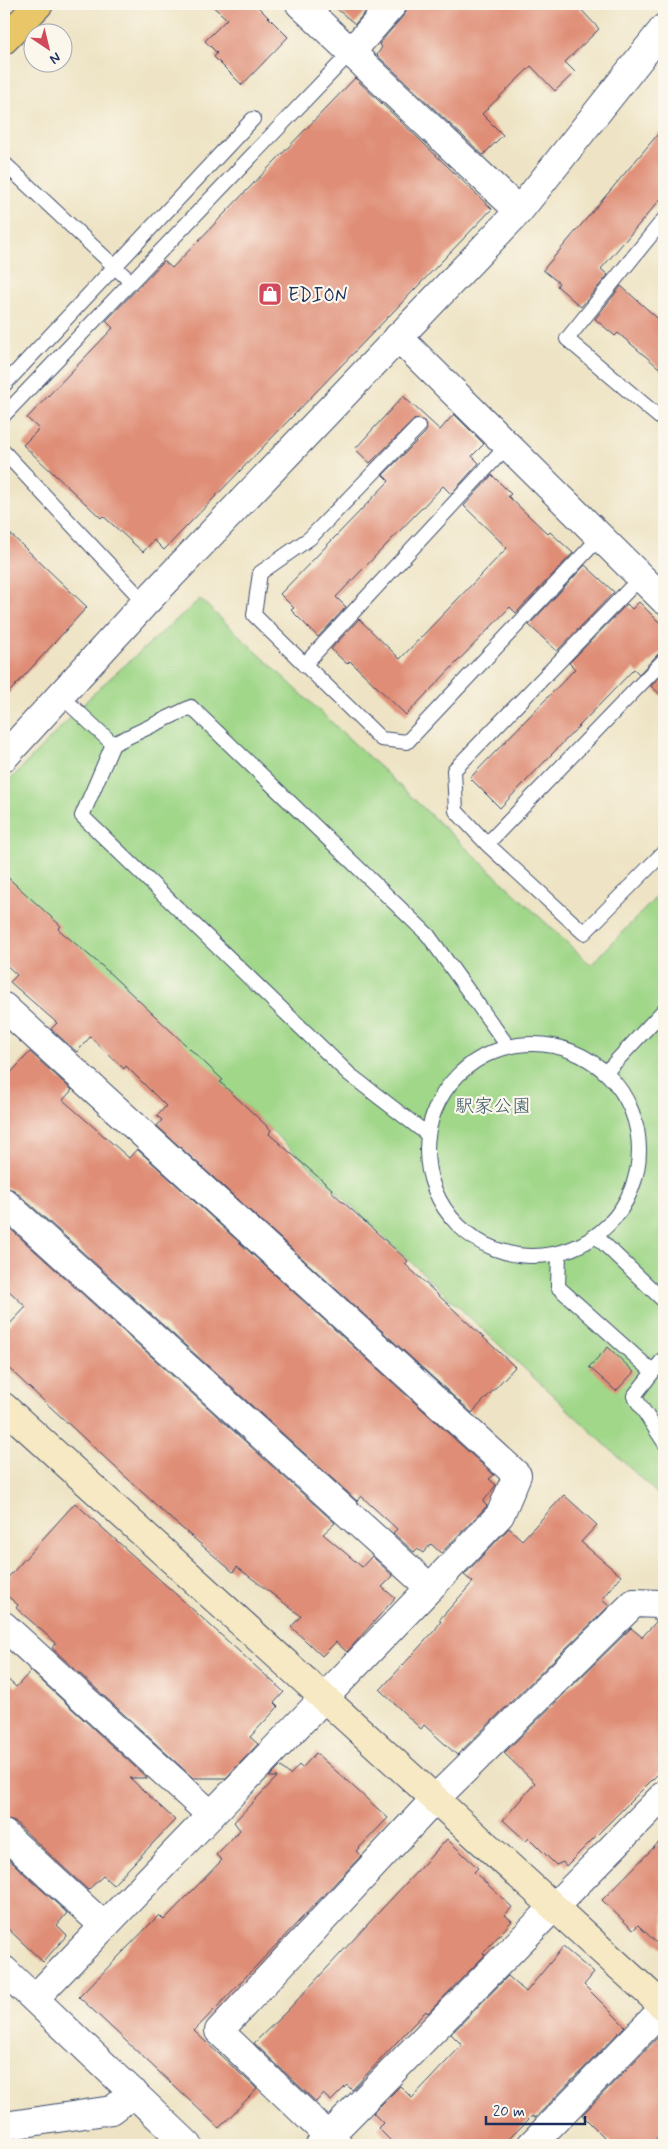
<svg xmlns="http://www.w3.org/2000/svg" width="668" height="2149" viewBox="0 0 668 2149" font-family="Mynerve,'Klee One',sans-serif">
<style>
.green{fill:#a0d789;stroke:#5e8374}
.building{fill:#df8d76}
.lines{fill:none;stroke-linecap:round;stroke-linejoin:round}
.lane-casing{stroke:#3b4a6d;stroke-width:16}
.street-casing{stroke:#3b4a6d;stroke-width:30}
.secondary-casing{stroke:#3b4a6d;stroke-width:30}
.highway-casing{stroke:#3b4a6d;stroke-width:30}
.lane{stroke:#fff;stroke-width:14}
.street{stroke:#fff;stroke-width:28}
.secondary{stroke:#f6e9c3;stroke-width:28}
.highway{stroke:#e9c769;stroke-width:28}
.labels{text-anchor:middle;stroke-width:4.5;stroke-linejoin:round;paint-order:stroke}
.poi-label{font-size:19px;fill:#1b2f5e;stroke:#fbf7ec;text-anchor:start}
.park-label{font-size:19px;fill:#3c5969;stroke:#fbf7ec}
</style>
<rect width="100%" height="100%" fill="#fbf7ec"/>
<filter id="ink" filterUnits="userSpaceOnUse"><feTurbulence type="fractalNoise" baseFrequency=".02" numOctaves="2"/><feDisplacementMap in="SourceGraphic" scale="10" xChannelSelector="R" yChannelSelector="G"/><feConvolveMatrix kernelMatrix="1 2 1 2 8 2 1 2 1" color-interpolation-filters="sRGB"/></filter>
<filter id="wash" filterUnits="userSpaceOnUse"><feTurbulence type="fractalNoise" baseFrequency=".0096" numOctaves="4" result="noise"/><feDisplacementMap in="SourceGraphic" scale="20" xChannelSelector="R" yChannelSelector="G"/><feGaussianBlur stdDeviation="1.12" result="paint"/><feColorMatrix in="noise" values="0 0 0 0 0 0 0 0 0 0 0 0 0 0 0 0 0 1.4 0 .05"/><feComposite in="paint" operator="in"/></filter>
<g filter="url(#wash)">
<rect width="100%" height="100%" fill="#eee4c5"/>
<path class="green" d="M200,599L591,965L664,889V1500L4,879V786L99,688Z"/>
<g id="blocks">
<path class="building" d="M210,4H255L288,37L242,85L214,57L217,53L205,41L227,19Z
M331,4H372L355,24Z
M408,4H576L599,29L565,62L575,72L555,91L531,66L482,114L503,135L483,155L377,55L382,47L379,44L405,14Z
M355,78L492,209L164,550L154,540L143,552L103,516L101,518L23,445L39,429L27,418L113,328L106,321L164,261L172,268Z
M664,127V195L601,269L608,275L581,307L557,286L559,283L543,270Z
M621,286L664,324V372L618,333L615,336L595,319Z
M403,396L440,430L454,414L484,444L472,456L479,463L451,494L443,486L336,597L346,607L318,637L291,610L294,608L280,594L389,481L383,475L425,433L427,429L424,421L415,419L370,463L355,449Z
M492,475L511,494L508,496L548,534L550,532L573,553L516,613L510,607L406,715L350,661L347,664L331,649L359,619L400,659L507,548L464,506Z
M4,528L87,607L4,698Z
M585,565L614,592L557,651L529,625Z
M639,602L664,627V651L658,654L639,674L634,669L500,808L470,778L575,669L569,663L627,604L632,609Z
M664,672V698L651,686Z
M4,874L61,926L58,929L102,966L223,1080L220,1082L271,1130L269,1134L332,1189L331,1191L408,1261L405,1264L515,1367L472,1413L157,1126L162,1120L157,1116L166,1106L126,1066L124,1069L90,1037L77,1052L51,1029L57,1023L10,982L17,975L4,963Z
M30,1052L72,1090L63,1100L129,1158L137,1149L494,1475L489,1479L496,1485L483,1502L487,1506L441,1553L431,1544L423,1553L417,1549L414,1552L393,1533L397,1529L361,1496L357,1501L14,1190L4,1187V1080Z
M4,1223L335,1523L323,1534L362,1567L372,1556L393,1576L382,1587L395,1598L347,1652L336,1642L322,1656L291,1627L301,1616L237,1567L233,1572L170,1518L4,1364V1330L26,1307L4,1286Z
M608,1347L634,1372L616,1391L589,1367Z
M564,1495L597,1525L581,1542L621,1576L602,1600L609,1606L457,1755L424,1725L421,1729L380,1690L435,1630L441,1621L439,1620L473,1582L464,1575L509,1528L522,1540Z
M75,1503L284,1692L274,1703L278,1707L250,1737L258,1744L226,1778H193L52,1648L56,1643L16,1608L18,1605L4,1593V1582Z
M656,1622L664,1624V1768L566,1866L563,1862L556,1865L529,1838L526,1841L503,1820L535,1783L504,1753L631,1628L642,1637Z
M31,1671L147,1778H130L175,1820L113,1885L103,1876L88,1890L15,1822L4,1819V1676L16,1687Z
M316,1753L388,1818L356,1851L361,1856L194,2031L257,2089L219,2128L79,1997L159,1915L164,1920L222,1860L216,1855L240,1830L234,1822L277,1777H269L280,1766L290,1775L299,1765L302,1768Z
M664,1837V1950L638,1925L633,1930L602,1900Z
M447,1839L478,1868L474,1872L512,1907L505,1915L512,1921L483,1953L485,1955L428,2013L426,2011L352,2090L347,2085L331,2101L323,2094L316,2102L254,2043L288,2010Z
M4,1855L67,1913L57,1925L67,1935L43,1962L4,1925Z
M563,1947L594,1973L584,1985L625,2026L535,2118L532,2116L503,2145H395L378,2128L383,2123L373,2113L400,2086L412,2098L462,2045L451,2034L508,1976L526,1992Z
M664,2031V2130L650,2145H612L582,2115Z"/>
</g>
</g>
<g filter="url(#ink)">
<use href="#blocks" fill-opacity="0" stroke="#3b4a6d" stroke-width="1"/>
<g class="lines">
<g class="lane-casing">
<path id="lane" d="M4,163L131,282
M664,219L567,339L659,417H664
M4,385L253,119
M4,415L351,52
M418,427L310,538L260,573L254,615L381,739L407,742L600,537
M4,452L145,603
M664,660L487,844L584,933L664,852
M304,665L508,445
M60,695L113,744L82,816L349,1074L427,1134
M113,744L191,707L428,935L507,1045
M487,844L456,811L454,770L641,577
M427 1150a106 106 0 1 1 212 0a106 106 0 1 1-212 0Z
M606,1072L664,1010
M597,1237L664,1301
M559,1254L558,1287L653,1372
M664,1358L634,1396L664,1442"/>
</g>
<g class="street-casing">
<path id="street" d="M300,4L519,211
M351,52L393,4
M398,337L664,600
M4,757L145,603L519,211L664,28
M4,1007L517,1475L500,1515L35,1998
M4,1202L430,1588
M4,1626L210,1814
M4,1834L104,1926
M4,1970L188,2145
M4,2126L112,2110L134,2093
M320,2145L664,1795
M338,2145L219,2031L435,1799L634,1603L659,1604L664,1609
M531,2145L664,2008"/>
</g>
<g class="secondary-casing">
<path id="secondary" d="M4,1407L664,2007"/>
</g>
<g class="highway-casing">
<path id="highway" d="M4,40L39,4"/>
</g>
<use href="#lane" class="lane"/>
<use href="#street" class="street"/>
<use href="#secondary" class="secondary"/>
<use href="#highway" class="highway"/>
</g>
</g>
<defs>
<g id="shop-square" transform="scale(1.25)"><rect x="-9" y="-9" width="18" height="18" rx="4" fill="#d1495b" stroke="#fbf7ec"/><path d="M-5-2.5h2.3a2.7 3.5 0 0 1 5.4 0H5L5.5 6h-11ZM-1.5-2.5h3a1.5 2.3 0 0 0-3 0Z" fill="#fff"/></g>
</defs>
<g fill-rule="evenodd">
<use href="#shop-square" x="270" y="294"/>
</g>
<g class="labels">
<g class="poi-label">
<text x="288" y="301">EDION</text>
</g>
<g class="park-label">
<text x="493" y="1112">駅家公園</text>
</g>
</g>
<rect width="668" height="2149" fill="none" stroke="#fbf7ec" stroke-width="20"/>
<g transform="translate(48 48) rotate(145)"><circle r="24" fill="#fbf7ec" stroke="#a1a7b3"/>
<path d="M0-4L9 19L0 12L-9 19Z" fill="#d1495b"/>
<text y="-8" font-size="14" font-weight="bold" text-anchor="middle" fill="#1b2f5e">N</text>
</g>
<path d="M486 2116v8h99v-8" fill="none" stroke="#1b2f5e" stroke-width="2.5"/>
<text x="493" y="2116" font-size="15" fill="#1b2f5e" stroke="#fbf7ec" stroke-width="4" paint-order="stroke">20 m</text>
</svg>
